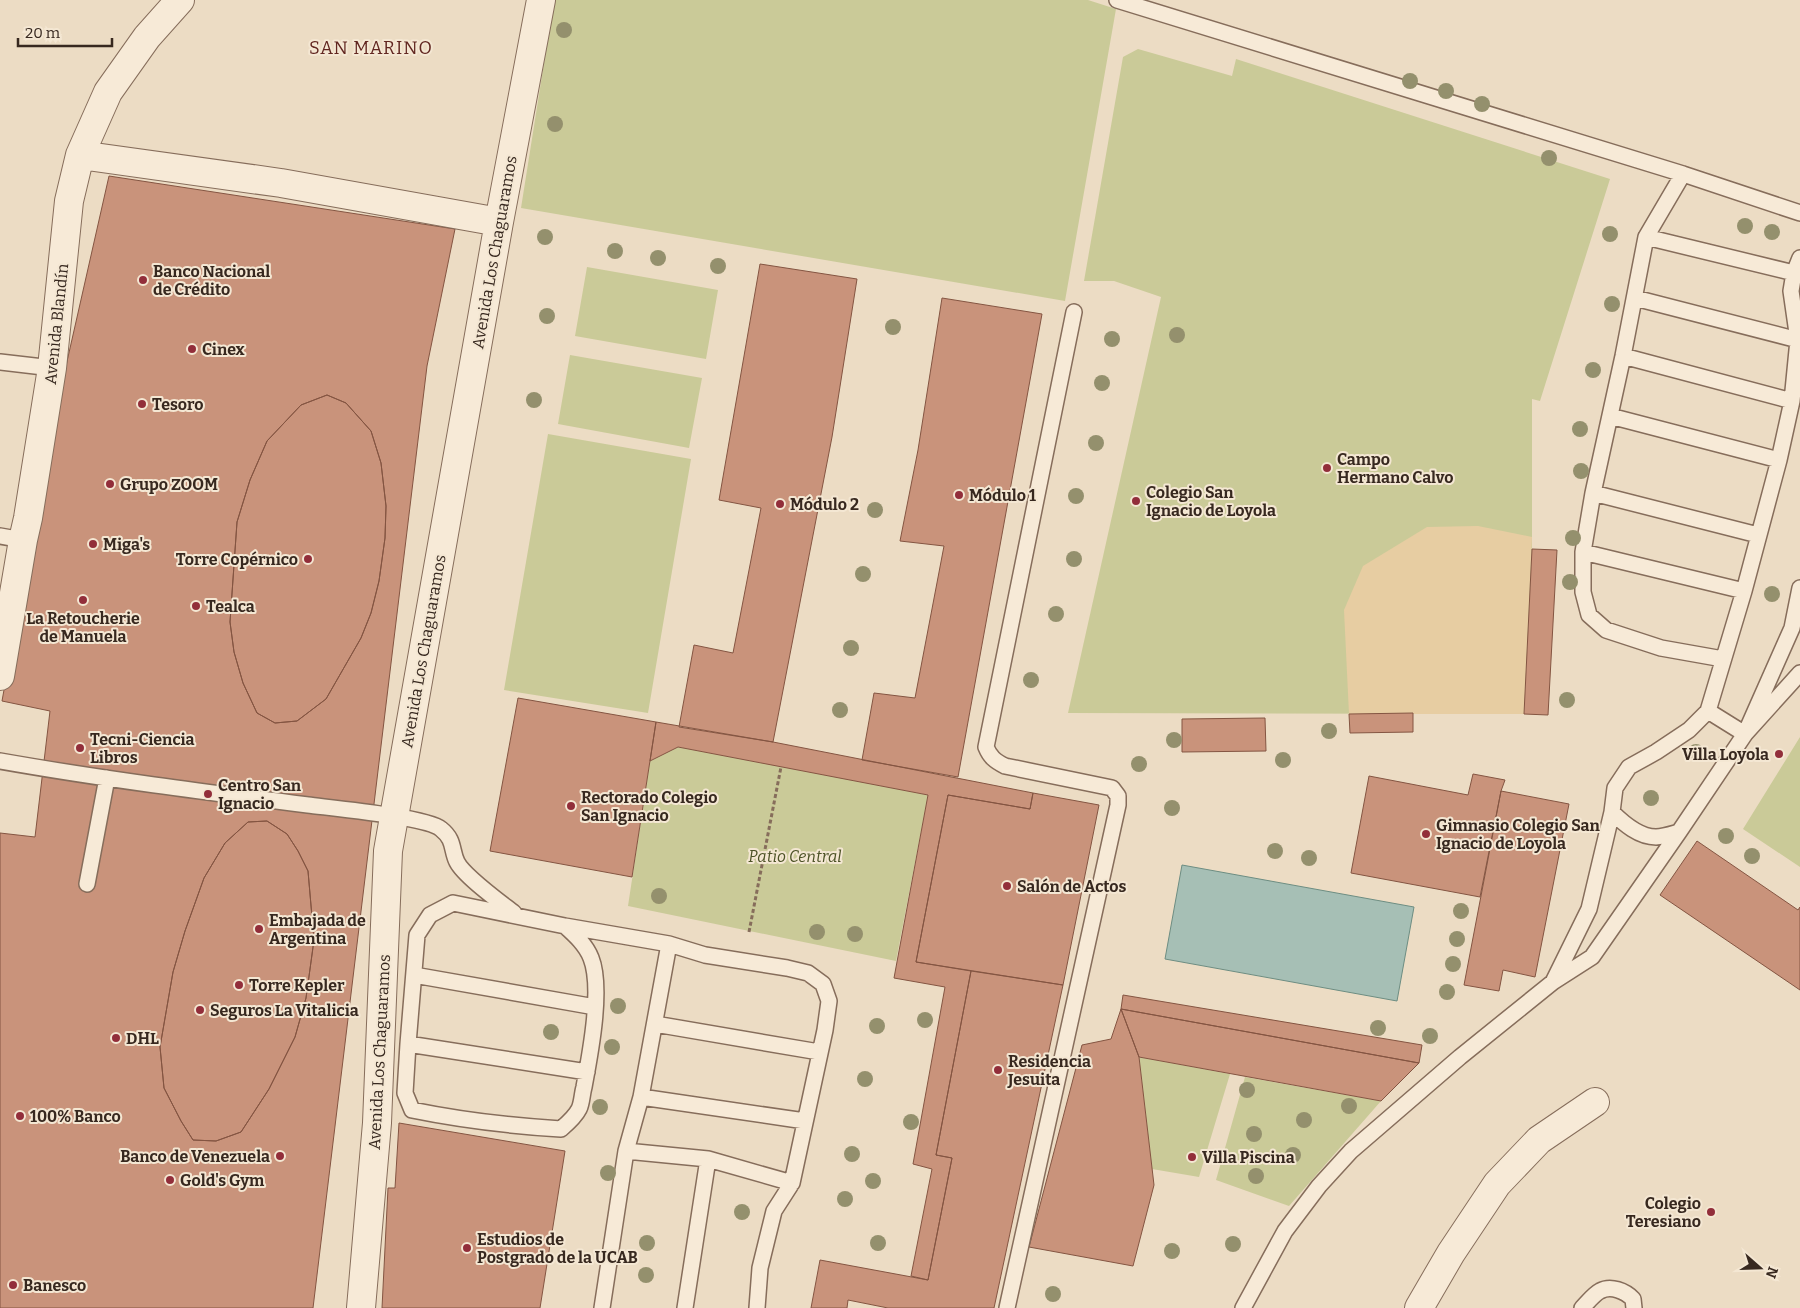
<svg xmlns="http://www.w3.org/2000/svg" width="1800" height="1308" viewBox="0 0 1800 1308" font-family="Bitter,serif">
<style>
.green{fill:#caca98}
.sand{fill:#e7cda2}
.water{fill:#a6bfb5;stroke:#6d8d82}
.building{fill:#c9937b;stroke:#845542;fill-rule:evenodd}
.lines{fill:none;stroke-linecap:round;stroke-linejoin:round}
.service-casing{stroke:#866d5b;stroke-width:18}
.minor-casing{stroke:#866d5b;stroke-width:30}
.path{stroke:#866d5b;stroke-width:3;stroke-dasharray:4 2.5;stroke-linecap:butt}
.service{stroke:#f7ead7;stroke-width:15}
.minor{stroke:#f7ead7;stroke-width:28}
.tree{fill:#94906d}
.poi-dot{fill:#922e3a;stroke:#f4e7d3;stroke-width:2}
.labels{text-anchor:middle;stroke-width:4;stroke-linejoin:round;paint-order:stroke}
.street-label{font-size:16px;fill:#37281f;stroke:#f4e7d3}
.poi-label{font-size:16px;font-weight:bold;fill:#37281f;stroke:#f4e7d3;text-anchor:start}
.park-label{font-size:16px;font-style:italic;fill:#4c5226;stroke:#f4e7d3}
.neighbourhood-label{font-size:18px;letter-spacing:1px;fill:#612620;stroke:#f4e7d3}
</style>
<rect width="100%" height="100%" fill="#ecdcc4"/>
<path class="green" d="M554,0H1088L1116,9L1065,301L521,208Z
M1138,49L1232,76L1236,59L1610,179L1540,401L1532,399V549L1524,714L1068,713L1161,297L1114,281H1084L1123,57Z
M587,267L718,290L706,359L575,336Z
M570,355L702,378L689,448L558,424Z
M548,434L691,459L648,713L504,690Z
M1800,737V867L1743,829Z
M678,747L928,795L896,961L628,906L650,761Z
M1139,1057L1230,1074L1199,1177L1152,1169Z
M1245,1077L1381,1101L1289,1206L1216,1180Z"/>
<path class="sand" d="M1478,526L1532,537L1524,714H1349L1344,610L1363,566L1427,527Z"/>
<path class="water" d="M1182,865L1414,907L1397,1001L1165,959Z"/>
<path class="building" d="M109,176L455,229L427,366L313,1308H0V833L35,837L50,711L2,701L49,441ZM327,395L346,403L371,431L381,463L386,506L385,538L379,581L371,613L361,638L326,699L297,721L275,723L257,713L243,683L234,652L230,622L237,522L250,480L267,441L301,405ZM267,821L287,834L298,851L308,871L314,940L306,998L295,1037L269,1089L241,1132L216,1141L193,1140L181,1121L164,1088L160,1047L173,972L185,931L204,878L225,843L248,822Z
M760,264L857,279L832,437L773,742L679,727L694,645L733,653L761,508L719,500Z
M942,298L1042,314L958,777L862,760L874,693L915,698L944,546L900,541L918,450Z
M327,395L346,403L371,431L381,463L386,506L385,538L379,581L371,613L361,638L326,699L297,721L275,723L257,713L243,683L234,652L230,622L237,522L250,480L267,441L301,405Z
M1532,549L1557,550L1548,715L1524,714Z
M518,698L656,722L632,877L490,851Z
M1413,713V732L1350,733L1349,714Z
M1265,718L1266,751L1182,752V719Z
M656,722L773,742L1033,793L1030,809L948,795L916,962L971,971L936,1155L952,1158L928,1280L911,1276L932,1169L913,1164L945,987L894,978L928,795L678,747L650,761Z
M1473,774L1505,780L1501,791L1480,897L1351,873L1369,776L1468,795Z
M1501,791L1569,804L1535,977L1503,970L1499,991L1464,985Z
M1033,793L1099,805L1063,985L916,962L948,795L1030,809Z
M267,821L287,834L298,851L308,871L314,940L306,998L295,1037L269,1089L241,1132L216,1141L193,1140L181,1121L164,1088L160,1047L173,972L185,931L204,878L225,843L248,822Z
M1697,841L1798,910L1800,907V990L1660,895Z
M971,971L1063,985L994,1308H888L848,1300L847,1308H811L820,1260L928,1280L952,1158L936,1155Z
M1123,995L1422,1045L1419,1063L1121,1009Z
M1121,1009L1419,1063L1381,1101L1139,1057Z
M1121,1009L1139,1057L1154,1185L1133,1266L1029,1247L1082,1045L1111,1039Z
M399,1123L565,1151L540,1308H382L388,1188H395Z"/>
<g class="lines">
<g class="service-casing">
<path id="service" d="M1117,0L1683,174L1800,213
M1683,174L1646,237L1623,356L1593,493L1583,552V592L1589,615L1606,630L1661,648L1723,659
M1646,237L1794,273
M1635,298L1798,340
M1623,356L1792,401
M0,362L52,368
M1610,416L1779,460
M1593,493L1758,535
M0,536L23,540
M1583,552L1744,591
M1708,711L1745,734L1792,628L1800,588
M0,761C102,779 205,792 308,805C331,808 427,817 441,829C455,840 451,850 457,862C464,876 500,902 514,913
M1612,812C1624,824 1639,837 1656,837C1663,837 1672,834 1679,832
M87,884L107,778
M565,926C575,935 586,945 591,958C603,988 590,1055 584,1087C582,1094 582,1103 579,1109C575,1117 568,1123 561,1129C512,1126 461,1120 412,1110L405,1093L408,1044L417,935L430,915L453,903L565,926L669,944
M414,975L595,1007
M1554,980L1589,909L1612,812L1615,788L1629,767L1656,752L1689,730L1708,711L1744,591L1779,460L1792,401L1798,340L1791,291L1794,273L1800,258
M655,1024L819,1052
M408,1044L587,1072
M641,1097L805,1121
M708,1159L792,1183
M602,1308L626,1151
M685,1308L708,1159L626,1151L641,1097L669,944L705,955L787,968L808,973L823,984L829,1001L825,1030L792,1183L774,1211L760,1268L757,1308
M1007,1308L1118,805V796L1112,788L1005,766C995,761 990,757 986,747L1074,312
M1243,1308L1285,1231L1319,1186L1351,1151L1460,1057L1553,982L1592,957L1679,832L1745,734L1800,673
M1582,1308C1587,1303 1594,1294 1600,1291C1611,1285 1625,1291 1633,1299L1634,1308"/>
</g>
<g class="minor-casing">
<path id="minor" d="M80,155L281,183L499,222
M0,676L23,540L28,518L52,368L69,201L80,155L108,92L147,37L180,0
M361,1308L377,1123L388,851L499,222L541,0
M1419,1308L1451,1253L1497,1184L1539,1140L1595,1102"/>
</g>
<path class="path" d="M749,932L781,767"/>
<use href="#service" class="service"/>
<use href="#minor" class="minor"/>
</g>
<g class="tree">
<circle cx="564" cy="30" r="8"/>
<circle cx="1410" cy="81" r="8"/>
<circle cx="1446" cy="91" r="8"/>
<circle cx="1482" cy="104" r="8"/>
<circle cx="555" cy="124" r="8"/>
<circle cx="1549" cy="158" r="8"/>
<circle cx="1745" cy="226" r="8"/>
<circle cx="1772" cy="232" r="8"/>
<circle cx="1610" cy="234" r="8"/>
<circle cx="545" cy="237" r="8"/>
<circle cx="615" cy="251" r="8"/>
<circle cx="658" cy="258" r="8"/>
<circle cx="718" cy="266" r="8"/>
<circle cx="1612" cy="304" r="8"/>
<circle cx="547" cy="316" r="8"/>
<circle cx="893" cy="327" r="8"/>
<circle cx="1177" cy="335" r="8"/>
<circle cx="1112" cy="339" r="8"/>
<circle cx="1593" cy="370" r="8"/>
<circle cx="1102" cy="383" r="8"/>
<circle cx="534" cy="400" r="8"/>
<circle cx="1580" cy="429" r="8"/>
<circle cx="1096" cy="443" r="8"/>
<circle cx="1581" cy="471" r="8"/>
<circle cx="1076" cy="496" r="8"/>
<circle cx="875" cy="510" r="8"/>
<circle cx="1573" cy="538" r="8"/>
<circle cx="1074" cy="559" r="8"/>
<circle cx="863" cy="574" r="8"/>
<circle cx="1570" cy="582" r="8"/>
<circle cx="1772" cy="594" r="8"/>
<circle cx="1056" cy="614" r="8"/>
<circle cx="851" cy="648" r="8"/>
<circle cx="1031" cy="680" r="8"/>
<circle cx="1567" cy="700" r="8"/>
<circle cx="840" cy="710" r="8"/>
<circle cx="1329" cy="731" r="8"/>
<circle cx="1174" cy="740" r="8"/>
<circle cx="1696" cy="752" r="8"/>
<circle cx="1283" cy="760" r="8"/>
<circle cx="1139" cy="764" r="8"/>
<circle cx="1651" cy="798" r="8"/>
<circle cx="1172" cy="808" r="8"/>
<circle cx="1726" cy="836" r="8"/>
<circle cx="1275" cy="851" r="8"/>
<circle cx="1752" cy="856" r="8"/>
<circle cx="1309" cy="858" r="8"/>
<circle cx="659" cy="896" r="8"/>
<circle cx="1461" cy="911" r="8"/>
<circle cx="817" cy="932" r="8"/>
<circle cx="855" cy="934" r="8"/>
<circle cx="1457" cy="939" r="8"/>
<circle cx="1453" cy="964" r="8"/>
<circle cx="1447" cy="992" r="8"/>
<circle cx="618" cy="1006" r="8"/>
<circle cx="925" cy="1020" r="8"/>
<circle cx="877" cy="1026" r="8"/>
<circle cx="1378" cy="1028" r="8"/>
<circle cx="551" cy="1032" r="8"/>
<circle cx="1430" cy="1036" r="8"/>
<circle cx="612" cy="1047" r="8"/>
<circle cx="865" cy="1079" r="8"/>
<circle cx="1247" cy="1090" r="8"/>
<circle cx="1349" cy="1106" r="8"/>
<circle cx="600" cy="1107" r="8"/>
<circle cx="1304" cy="1120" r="8"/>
<circle cx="911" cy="1122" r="8"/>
<circle cx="1254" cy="1134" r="8"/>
<circle cx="852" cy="1154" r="8"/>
<circle cx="1293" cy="1155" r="8"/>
<circle cx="608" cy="1173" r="8"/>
<circle cx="1256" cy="1176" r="8"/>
<circle cx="873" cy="1181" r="8"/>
<circle cx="845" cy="1199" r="8"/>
<circle cx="742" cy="1212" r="8"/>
<circle cx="647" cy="1243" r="8"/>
<circle cx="878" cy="1243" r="8"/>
<circle cx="1233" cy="1244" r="8"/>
<circle cx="1172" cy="1251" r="8"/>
<circle cx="646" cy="1275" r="8"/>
<circle cx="1053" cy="1294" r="8"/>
</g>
<g class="poi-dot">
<circle cx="143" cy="280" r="5"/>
<circle cx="192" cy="349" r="5"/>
<circle cx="142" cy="404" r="5"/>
<circle cx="1327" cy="468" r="5"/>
<circle cx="110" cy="484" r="5"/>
<circle cx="959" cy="495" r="5"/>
<circle cx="1136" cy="501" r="5"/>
<circle cx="780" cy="504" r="5"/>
<circle cx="93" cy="544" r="5"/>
<circle cx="308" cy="559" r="5"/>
<circle cx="83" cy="600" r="5"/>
<circle cx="196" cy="606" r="5"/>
<circle cx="80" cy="748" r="5"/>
<circle cx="1779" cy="754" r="5"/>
<circle cx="208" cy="794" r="5"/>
<circle cx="571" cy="806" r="5"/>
<circle cx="1426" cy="834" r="5"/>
<circle cx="1007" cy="886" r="5"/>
<circle cx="259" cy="929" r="5"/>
<circle cx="239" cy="985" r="5"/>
<circle cx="200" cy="1010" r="5"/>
<circle cx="116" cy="1038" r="5"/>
<circle cx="998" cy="1070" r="5"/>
<circle cx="20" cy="1116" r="5"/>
<circle cx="280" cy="1156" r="5"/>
<circle cx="1192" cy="1157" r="5"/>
<circle cx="170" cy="1180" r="5"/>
<circle cx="1711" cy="1212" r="5"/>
<circle cx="467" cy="1248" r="5"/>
<circle cx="13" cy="1285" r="5"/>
</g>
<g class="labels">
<g class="street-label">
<text transform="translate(494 252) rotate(-80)" y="6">Avenida Los Chaguaramos</text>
<text transform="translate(56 324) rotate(-84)" y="6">Avenida Blandín</text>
<text transform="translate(423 651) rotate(-80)" y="6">Avenida Los Chaguaramos</text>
<text transform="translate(379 1052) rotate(-87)" y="6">Avenida Los Chaguaramos</text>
</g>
<g class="poi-label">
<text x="153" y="277">Banco Nacional<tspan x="153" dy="18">de Crédito</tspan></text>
<text x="202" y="355">Cinex</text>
<text x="152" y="410">Tesoro</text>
<text x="1337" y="465">Campo<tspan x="1337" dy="18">Hermano Calvo</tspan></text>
<text x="120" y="490">Grupo ZOOM</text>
<text x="1146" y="498">Colegio San<tspan x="1146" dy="18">Ignacio de Loyola</tspan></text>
<text x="969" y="501">Módulo 1</text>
<text x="790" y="510">Módulo 2</text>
<text x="103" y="550">Miga's</text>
<text x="298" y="565" text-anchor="end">Torre Copérnico</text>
<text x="206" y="612">Tealca</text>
<text x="83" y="624" text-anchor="middle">La Retoucherie<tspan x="83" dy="18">de Manuela</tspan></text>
<text x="90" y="745">Tecni-Ciencia<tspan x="90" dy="18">Libros</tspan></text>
<text x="1769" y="760" text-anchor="end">Villa Loyola</text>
<text x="218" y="791">Centro San<tspan x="218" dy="18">Ignacio</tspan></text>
<text x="581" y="803">Rectorado Colegio<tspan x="581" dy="18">San Ignacio</tspan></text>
<text x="1436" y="831">Gimnasio Colegio San<tspan x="1436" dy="18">Ignacio de Loyola</tspan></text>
<text x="1017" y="892">Salón de Actos</text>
<text x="269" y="926">Embajada de<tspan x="269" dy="18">Argentina</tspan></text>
<text x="249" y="991">Torre Kepler</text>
<text x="210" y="1016">Seguros La Vitalicia</text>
<text x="126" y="1044">DHL</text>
<text x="1008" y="1067">Residencia<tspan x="1008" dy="18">Jesuita</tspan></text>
<text x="30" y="1122">100% Banco</text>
<text x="270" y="1162" text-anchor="end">Banco de Venezuela</text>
<text x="1202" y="1163">Villa Piscina</text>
<text x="180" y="1186">Gold's Gym</text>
<text x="1701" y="1209" text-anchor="end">Colegio<tspan x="1701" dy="18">Teresiano</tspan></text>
<text x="477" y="1245">Estudios de<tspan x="477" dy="18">Postgrado de la UCAB</tspan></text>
<text x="23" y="1291">Banesco</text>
</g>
<g class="park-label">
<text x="795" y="862">Patio Central</text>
</g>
<g class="neighbourhood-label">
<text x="371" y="54">SAN MARINO</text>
</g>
</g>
<g transform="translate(1760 1268) rotate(110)" stroke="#f4e7d3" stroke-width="4" paint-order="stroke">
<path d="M0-4L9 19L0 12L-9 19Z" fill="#37281f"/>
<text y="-8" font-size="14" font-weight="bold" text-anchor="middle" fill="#37281f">N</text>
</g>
<path d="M18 38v8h94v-8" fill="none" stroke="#37281f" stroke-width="2.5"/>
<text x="25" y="38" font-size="15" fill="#37281f" stroke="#f4e7d3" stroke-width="4" paint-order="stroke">20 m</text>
</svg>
